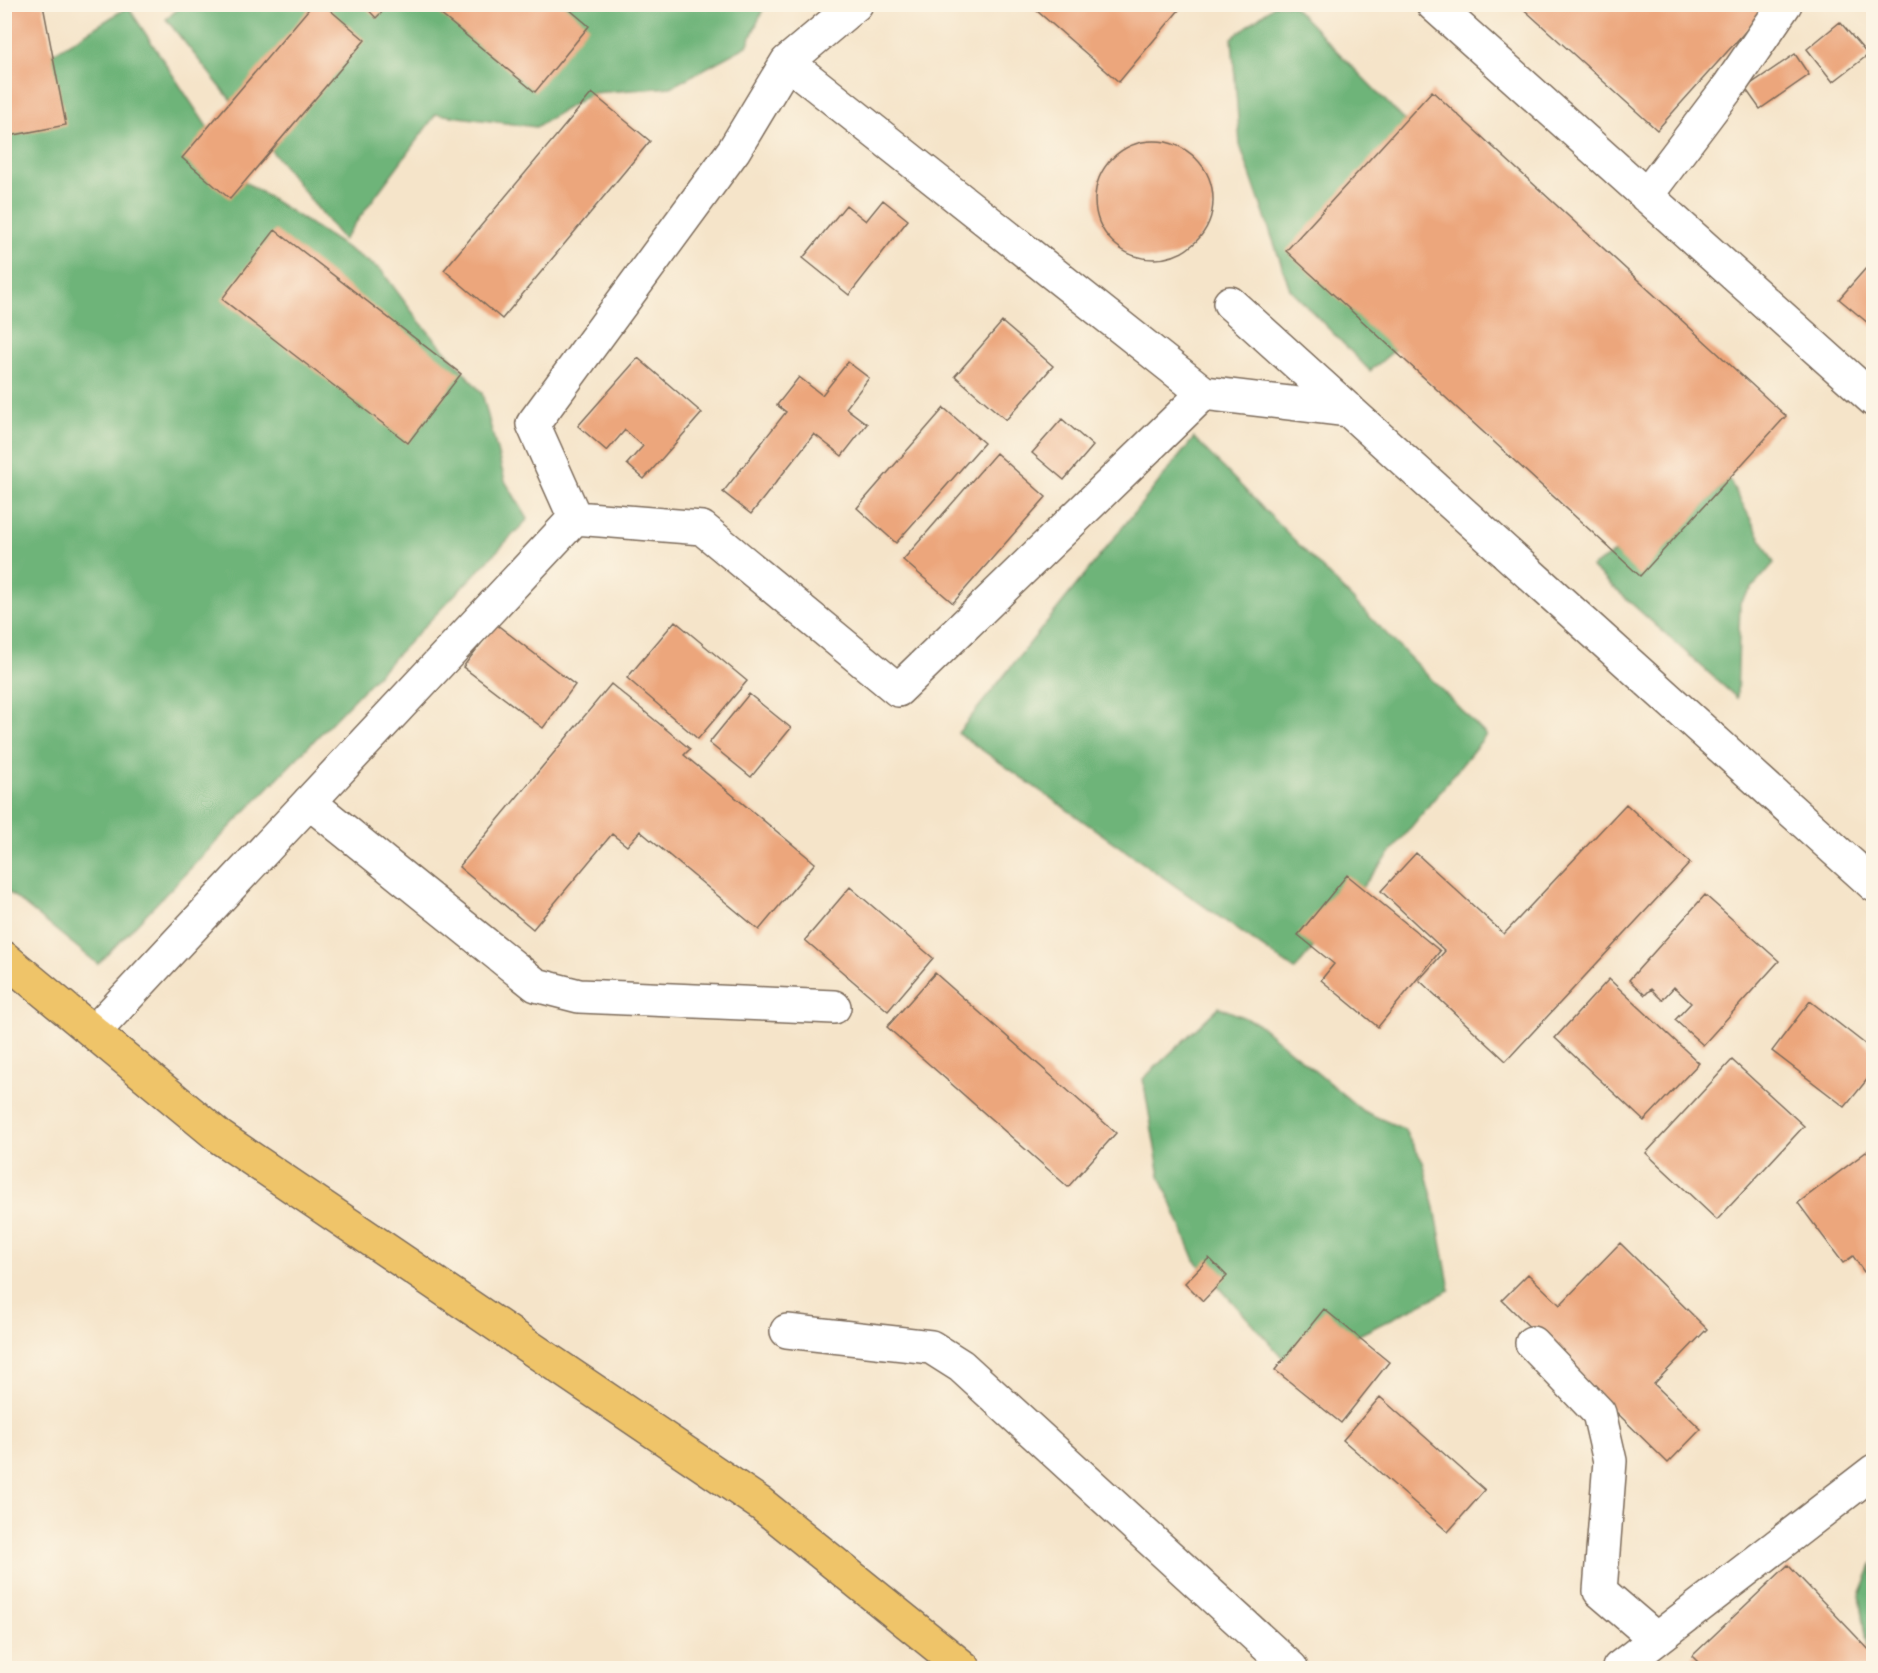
<svg xmlns="http://www.w3.org/2000/svg" width="1878" height="1673" viewBox="0 0 1878 1673" font-family="Caveat,sans-serif">
<style>
.forest{fill:#6eb479;stroke:#546f4c;stroke-width:1.5}
.building{fill:#eca67b}
.lines{fill:none;stroke-linecap:round;stroke-linejoin:round}
.street-casing{stroke:#7c6b5a;stroke-width:36}
.primary-casing{stroke:#7c6b5a;stroke-width:36}
.street{stroke:#fff;stroke-width:33}
.primary{stroke:#efc469;stroke-width:33}
</style>
<rect width="100%" height="100%" fill="#fcf5e5"/>
<filter id="ink" filterUnits="userSpaceOnUse"><feTurbulence type="fractalNoise" baseFrequency=".0167" numOctaves="2"/><feDisplacementMap in="SourceGraphic" scale="12" xChannelSelector="R" yChannelSelector="G"/><feConvolveMatrix kernelMatrix="1 2 1 2 8 2 1 2 1" color-interpolation-filters="sRGB"/></filter>
<filter id="wash" filterUnits="userSpaceOnUse"><feTurbulence type="fractalNoise" baseFrequency=".008" numOctaves="4" result="noise"/><feDisplacementMap in="SourceGraphic" scale="24" xChannelSelector="R" yChannelSelector="G"/><feGaussianBlur stdDeviation="1.35" result="paint"/><feColorMatrix in="noise" values="0 0 0 0 0 0 0 0 0 0 0 0 0 0 0 0 0 1.4 0 .05"/><feComposite in="paint" operator="in"/></filter>
<g filter="url(#wash)">
<rect width="100%" height="100%" fill="#f5e4c9"/>
<path class="forest" d="M184,4L765,5L747,46L671,87L592,93L536,127L436,114L343,240L166,19Z
M1275,5H1292L1413,129L1484,274L1370,371L1290,289L1240,145L1232,38Z
M128,7L242,180L381,270L419,321L482,393L505,481L528,519L98,964L5,889V83Z
M1194,438L1486,735L1295,970L958,733Z
M1729,479L1774,563L1740,602L1737,698L1591,567L1627,545L1694,515Z
M1219,1007L1257,1023L1363,1111L1404,1129L1423,1162L1435,1208L1450,1290L1292,1368L1195,1260L1160,1176L1143,1079Z
M1873,1563V1668H1871L1860,1595Z"/>
<g id="blocks">
<path class="building" d="M313,4H323L365,40L230,199L182,158Z
M363,4H390L376,18Z
M428,4H563L589,26L535,92Z
M1029,4H1184L1119,82Z
M1518,4H1770L1657,130Z
M4,5H43L66,125L4,137Z
M1840,22L1868,55L1833,82L1807,49Z
M1795,54L1809,75L1760,109L1745,88Z
M1432,91L1786,416L1640,576L1286,251Z
M592,93L650,141L502,319L444,270Z
M1095 200a59 59 0 1 1 118 0a59 59 0 1 1-118 0Z
M883,200L908,220L849,295L803,258L846,205L866,221Z
M275,230L461,374L408,443L222,299Z
M1874,259V328L1839,299Z
M1002,322L1053,366L1006,420L955,376Z
M638,358L702,413L644,479L627,464L643,446L625,430L607,451L578,426Z
M848,362L869,378L846,408L867,424L842,456L814,434L751,514L723,492L786,412L777,405L799,377L822,395Z
M944,408L984,443L896,543L857,508Z
M1062,419L1093,446L1064,480L1032,453Z
M996,453L1046,497L953,603L903,560Z
M675,621L747,681L698,739L627,678Z
M496,624L575,685L543,728L463,667Z
M611,684L690,749L684,755L815,863L759,930L640,831L627,846L612,834L533,929L459,867Z
M749,694L791,728L751,777L709,743Z
M1626,804L1690,863L1506,1061L1419,980L1445,951L1381,891L1416,853L1504,934Z
M1347,875L1440,951L1378,1027L1321,980L1334,964L1298,935Z
M850,887L933,958L888,1011L805,940Z
M1705,895L1779,961L1703,1045L1675,1020L1691,1003L1674,987L1662,1000L1651,989L1645,995L1629,980Z
M935,973L1116,1133L1068,1187L887,1027Z
M1609,979L1699,1063L1644,1121L1555,1038Z
M1810,1001L1874,1051V1071L1845,1107L1772,1051Z
M1732,1060L1804,1126L1717,1220L1646,1153Z
M1874,1146V1265L1864,1272L1853,1256L1843,1263L1798,1203Z
M1620,1243L1707,1329L1654,1384L1701,1429L1668,1463L1502,1300L1528,1274L1560,1305Z
M1209,1258L1227,1276L1203,1301L1185,1283Z
M1324,1309L1389,1362L1341,1423L1275,1370Z
M1380,1397L1485,1490L1448,1532L1343,1440Z
M1788,1565L1874,1655V1668H1704L1692,1656Z"/>
</g>
</g>
<g filter="url(#ink)">
<use href="#blocks" fill-opacity="0" stroke="#7c6b5a" stroke-width="1.5"/>
<g class="lines">
<g class="street-casing">
<path id="street" d="M1433,4L1874,400
M787,62L1204,393
M1646,196L1729,86L1785,4
M1230,303L1874,885
M575,518L702,528L898,690L1204,393L1349,410
M309,802L536,985L579,996L834,1007
M94,1032L575,518L533,424L734,150L787,62L856,4
M787,1331L931,1347L961,1366L1291,1668
M1532,1343L1599,1413L1610,1461L1600,1591L1656,1639
M1619,1668L1874,1471"/>
</g>
<g class="primary-casing">
<path id="primary" d="M4,958L221,1138L761,1504L964,1668"/>
</g>
<use href="#street" class="street"/>
<use href="#primary" class="primary"/>
</g>
</g>
<rect width="1878" height="1673" fill="none" stroke="#fcf5e5" stroke-width="24"/>
</svg>
